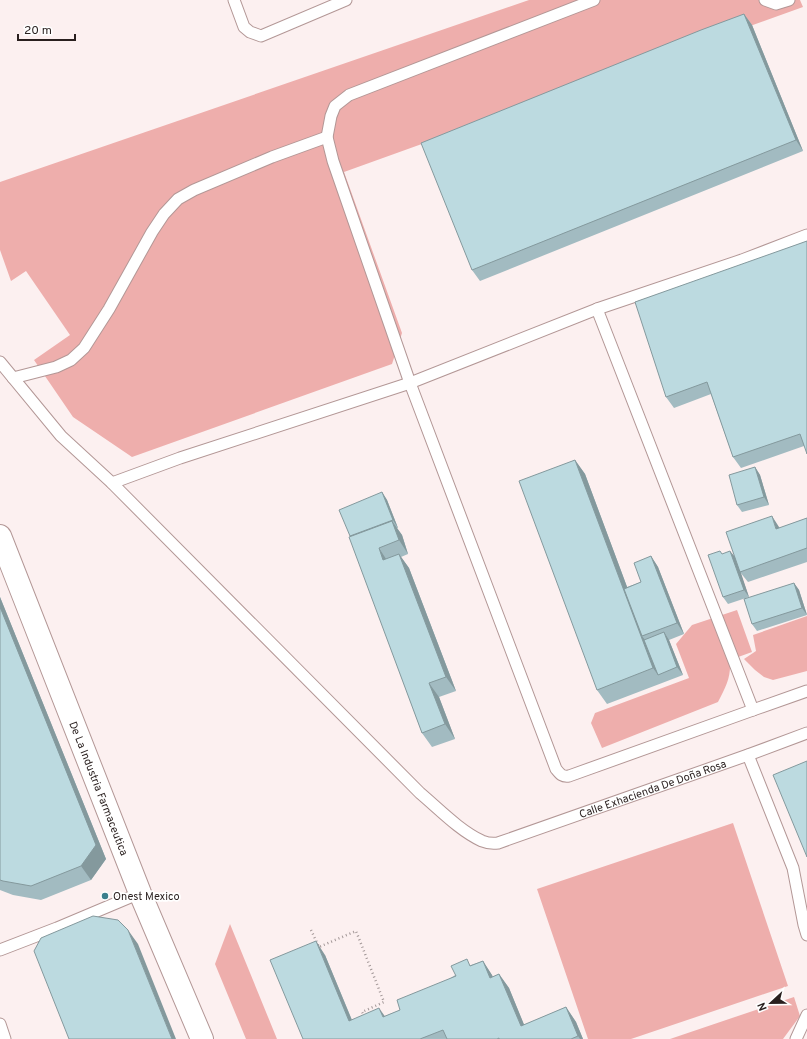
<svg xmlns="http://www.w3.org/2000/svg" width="807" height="1039" viewBox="0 0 807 1039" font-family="Overpass,sans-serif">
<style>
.green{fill:#eeaeac}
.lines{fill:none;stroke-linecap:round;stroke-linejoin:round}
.lane-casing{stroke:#b39796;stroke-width:13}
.secondary-casing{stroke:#b39796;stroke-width:24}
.path{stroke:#a29797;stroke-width:2.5;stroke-dasharray:1 3;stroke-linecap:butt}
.lane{stroke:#fff;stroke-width:11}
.secondary{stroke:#fff;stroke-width:22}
.wall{fill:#a2bbc1}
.shaded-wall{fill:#84999d}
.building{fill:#bcdae0;stroke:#84999d}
.poi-dot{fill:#3a7f8d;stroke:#fff;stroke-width:1.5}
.labels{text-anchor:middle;stroke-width:3.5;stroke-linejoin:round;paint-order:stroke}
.street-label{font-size:11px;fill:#291f1e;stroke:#fff}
.poi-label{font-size:11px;fill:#291f1e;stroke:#fff;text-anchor:start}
</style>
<rect width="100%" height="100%" fill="#fcf0f0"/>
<path class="green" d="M529,0H800L803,7L344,172L402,333L392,364L132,457L73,417L34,360L70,335L26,271L11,281L0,250V182Z
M737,610L752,652L730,660C731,678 726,686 718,702L602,748L591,723L595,713L689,678L676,644L692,625Z
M807,616V671L773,680L764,677L755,670L744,659L756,651L753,635Z
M733,823L788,986L631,1039H588L537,889Z
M230,924L277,1039H246L215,964Z
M794,997L800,1016L783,1039H670Z"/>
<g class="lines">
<g class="lane-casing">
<g id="lane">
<path d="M234,0L244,27L250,32L261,36L346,0"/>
<path d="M594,0L349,95L335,106L331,116L327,137L333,161L410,383L556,769C560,774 562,777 569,776L753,710L807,691"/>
<path d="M765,0L776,4L789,0"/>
<path d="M597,309L753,710"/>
<path id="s1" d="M0,362L61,436L112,483L420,793C439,809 460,831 482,841C487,843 492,844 498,843L748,755L807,733"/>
<path d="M13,378L56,367L71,360L84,348L109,309L152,232L164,214L178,199L194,190L272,157L327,137"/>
<path d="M112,483L180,458L410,383L597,309L742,260L807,235"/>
<path d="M748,755L793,868L804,925L807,935"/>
<path d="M0,950L57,928L140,893"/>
<path d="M0,1024L5,1039"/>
<path d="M796,1039L807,1015"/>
</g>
</g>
<g class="secondary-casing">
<g id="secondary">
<path id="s2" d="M0,536L140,893L202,1039"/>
</g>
</g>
<path class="path" d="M311,930L319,947L356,931L384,1002L362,1012L365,1017"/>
<use href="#lane" class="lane"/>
<use href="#secondary" class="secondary"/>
</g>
<path class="wall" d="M744,14L752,25L803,151L480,281L472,270Z
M807,241L804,446L741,468L733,457L711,394L674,408L666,397Z
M575,460L585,474L627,587L641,582L651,556L658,567L684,634L669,640L683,675L607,704L597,690Z
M755,467L760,475L769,505L742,512L737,505Z
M382,492L387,500L398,528H397L402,535L408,554L401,557L409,568L456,691L439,697L455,739L432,747L422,733L350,536Z
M807,518V562L748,582L740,572L749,597L728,604L723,597L722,554L735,558L779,527L780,528Z
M794,583L799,590L807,615L757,631L752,624Z
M0,597L106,859L91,880L41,900L13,895L0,890Z
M325,955L352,1020L385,1016L400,1010L471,965L483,961L493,977L499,974L509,988L524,1025L566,1007L576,1022L583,1039H303Z"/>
<path class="shaded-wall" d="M744,14L752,25L803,151L796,140Z
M575,460L585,474L645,635L642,636L650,647L658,675L653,668Z
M755,467L760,475L769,505L764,497Z
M382,492L387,500L398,528L393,520Z
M772,516L779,527L784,540L776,529Z
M392,521L402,535L408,554L399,540Z
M379,548L388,562L383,560Z
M730,551L736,558L749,597L744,590Z
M399,554L409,568L456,691L446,677Z
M651,556L658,567L684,634L677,623Z
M794,583L799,590L807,615L802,608Z
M0,597L106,859L91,880L81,866L0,607Z
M664,632L669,640L683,675L677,667Z
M429,683L439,697L455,739L445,724Z
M128,930L138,944L176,1039H172Z
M316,941L325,955L358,1035L349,1021Z
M483,961L492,975L499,992L490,978Z
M499,974L509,988L530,1039L521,1026Z
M566,1007L576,1022L583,1039H580L578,1036Z
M379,1008L389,1022L383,1017Z"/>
<path class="building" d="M744,14L796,140L472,270L421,143L701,30Z
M807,241V454L800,434L733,457L707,382L666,397L635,302Z
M575,460L653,668L597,690L519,481Z
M755,467L764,497L737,505L729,475Z
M382,492L393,520L350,536L339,510Z
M772,516L776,529L807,518V548L740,572L726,532Z
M392,521L399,540L379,548L383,560L399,554L446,677L429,683L445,724L422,733L349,537Z
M720,551L722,554L730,551L744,590L723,597L708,555Z
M651,556L677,623L642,636L624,589L641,582L634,563Z
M794,583L802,608L752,624L744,599Z
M0,607L96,845L81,866L31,886L3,881L0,880Z
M664,632L677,667L658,675L644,640Z
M807,761V857L773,775Z
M93,916L118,920L128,930L172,1039H69L34,951L41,938Z
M316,941L349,1021L379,1008L383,1017L400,1010L397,1000L456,976L451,966L467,959L470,966L483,961L490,978L499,974L521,1026L566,1007L578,1036L571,1039H499V1038L497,1039H447L443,1030L420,1039H303L270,960Z"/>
<circle class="poi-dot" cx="105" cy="896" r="4"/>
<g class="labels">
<g class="street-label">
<text dy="4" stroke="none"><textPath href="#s2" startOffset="271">De La Industria Farmaceutica</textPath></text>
<text dy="4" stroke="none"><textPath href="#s1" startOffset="861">Calle Exhacienda De Doña Rosa</textPath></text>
</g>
<g class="poi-label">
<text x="113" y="900">Onest Mexico</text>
</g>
</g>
<g transform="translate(771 1003) rotate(248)" stroke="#ffffff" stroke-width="3" paint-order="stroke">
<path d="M0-3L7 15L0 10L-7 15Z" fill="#291f1e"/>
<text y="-6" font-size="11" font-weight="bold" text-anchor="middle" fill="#291f1e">N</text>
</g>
<path d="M18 34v6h57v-6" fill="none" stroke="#291f1e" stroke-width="2"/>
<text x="24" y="34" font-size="12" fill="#291f1e" stroke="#ffffff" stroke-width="3" paint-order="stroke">20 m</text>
</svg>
